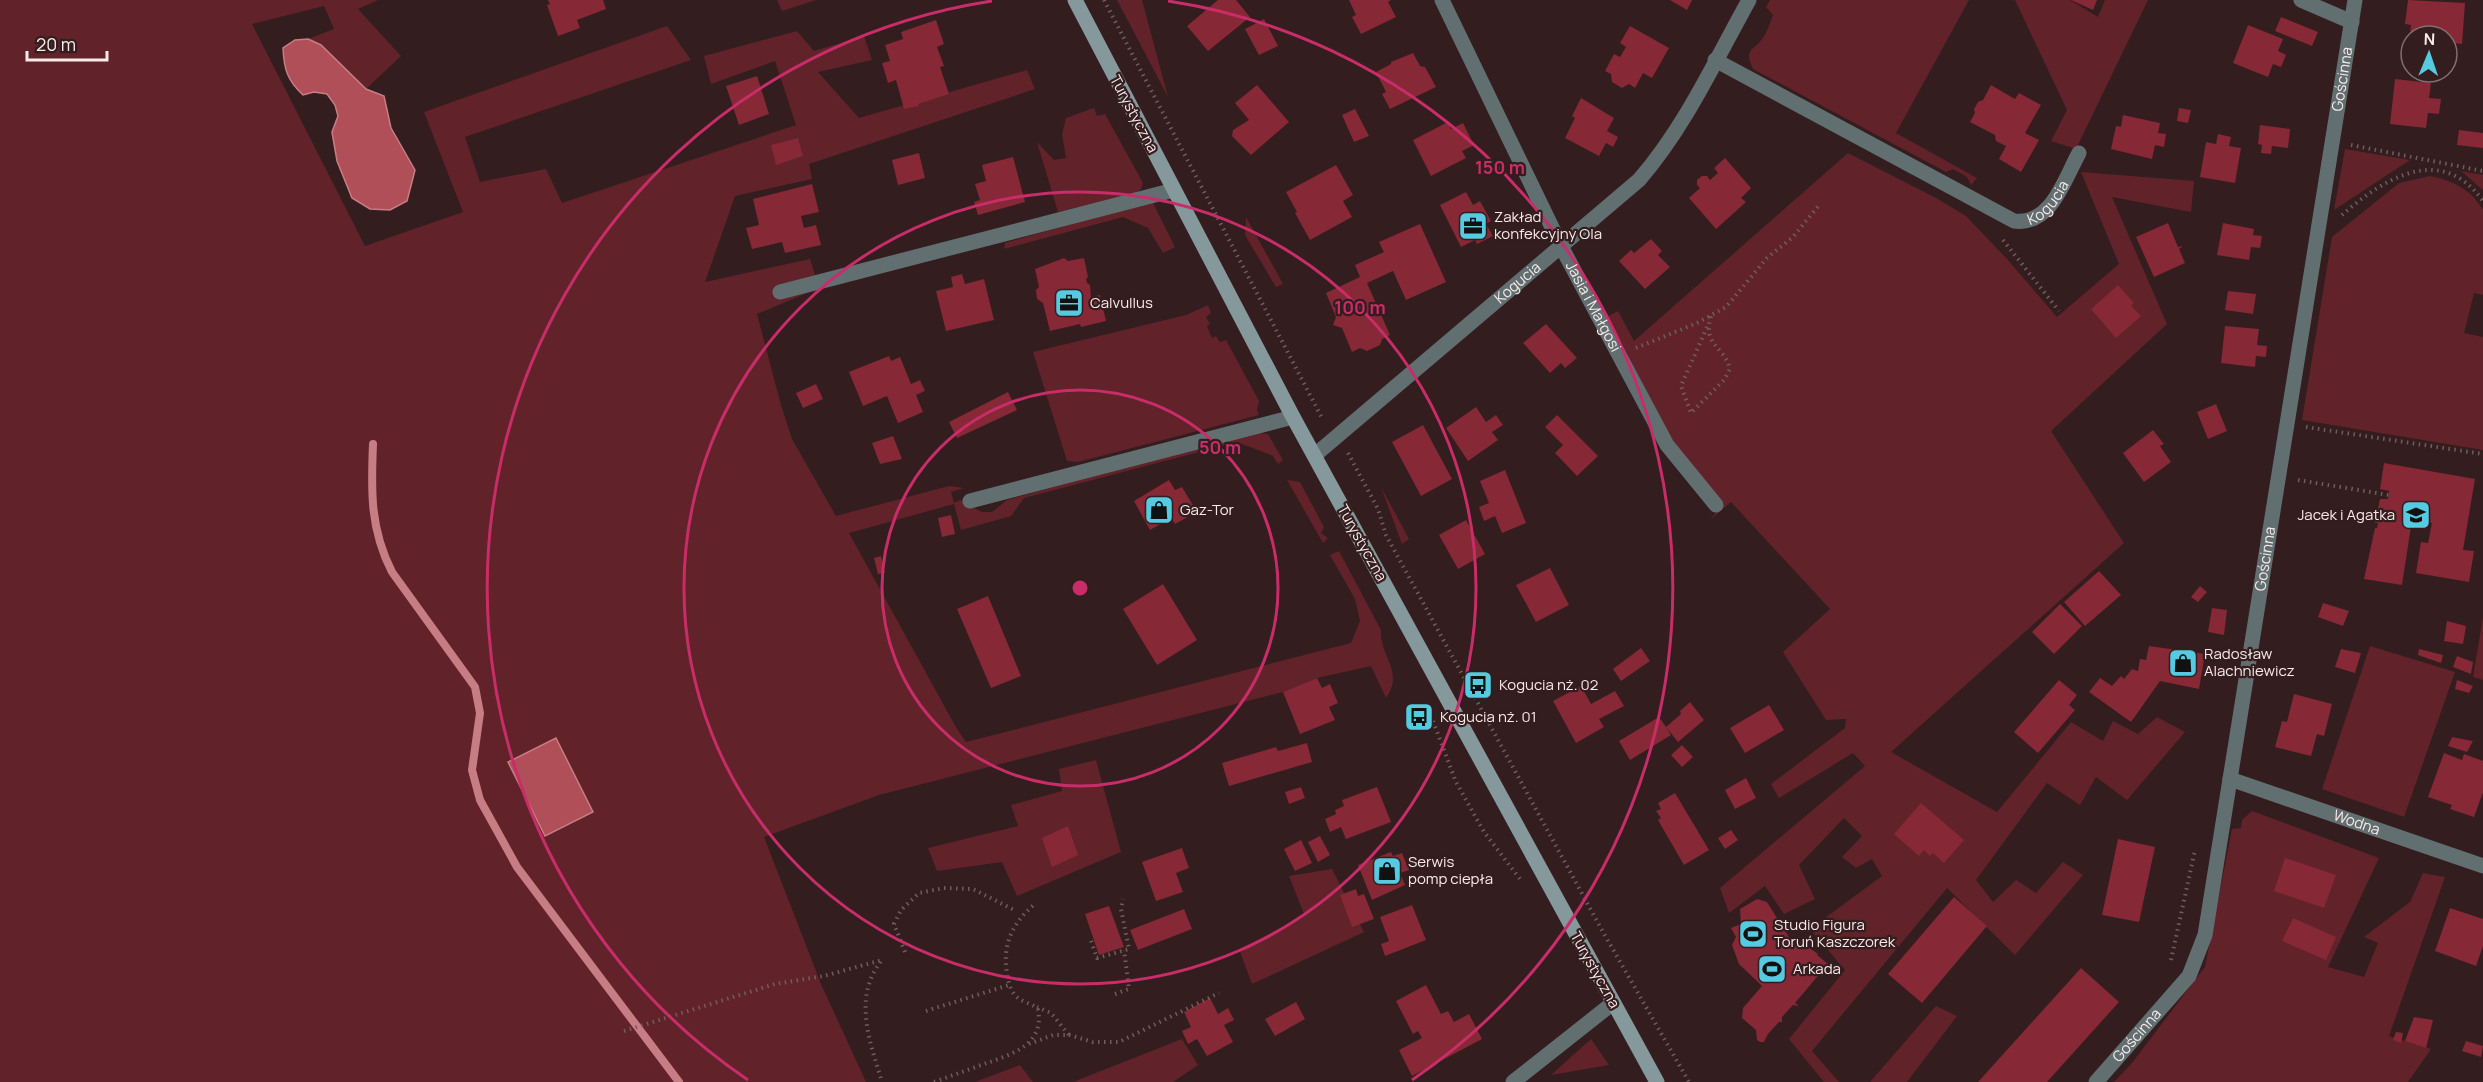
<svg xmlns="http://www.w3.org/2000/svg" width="2483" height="1082" viewBox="0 0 2483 1082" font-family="Manrope,sans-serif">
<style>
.green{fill:#612329}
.water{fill:#b14f58;stroke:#c77d84;stroke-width:1.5}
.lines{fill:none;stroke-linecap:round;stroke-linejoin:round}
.stream{stroke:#c77d84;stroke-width:8}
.building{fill:#862835}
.path{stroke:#715d5d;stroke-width:4;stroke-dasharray:1.5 4.5;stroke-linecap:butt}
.street{stroke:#626f71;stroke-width:15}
.secondary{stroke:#85999d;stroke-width:15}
.ring{fill:none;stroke:#c82d69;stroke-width:3}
.labels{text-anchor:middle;stroke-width:4.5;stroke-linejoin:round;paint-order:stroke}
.street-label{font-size:15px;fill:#f9e9e9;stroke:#331d1e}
.poi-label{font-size:15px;fill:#f9e9e9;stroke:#331d1e;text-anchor:start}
.centre{fill:#c82d69;stroke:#331d1e;stroke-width:3}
.ring-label{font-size:18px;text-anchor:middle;font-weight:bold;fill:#c82d69;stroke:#331d1e;stroke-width:4.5;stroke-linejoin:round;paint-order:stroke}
</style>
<rect width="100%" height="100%" fill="#331d1e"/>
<path class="green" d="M0,0H378L358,9L401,56L366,89L321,45L308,39L334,29L324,6L252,24L365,246L463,212L424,112L667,26L691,60L465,137L480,182L546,169L562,203L796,125L775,61L711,84L704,56L797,31L814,51L864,36L872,60L818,72L859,118L1027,70L1035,89L809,164L812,179L735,196L705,282L810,259L819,288L757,314L781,405L792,439L836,516L949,486L964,488L951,492L954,503L960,500L982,512H992L1007,500L1251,432L1268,434L1283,460L1278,464L1273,456L1237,442L1024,498L1011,516L961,530L954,504L849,533L957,729L966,742L1351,643L1360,621L1355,599L1330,555L1339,551L1381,630C1379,656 1405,671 1386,698L1371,666L1317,678L1283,692L879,795L764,837L821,984L866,1082H0Z
M777,0H816L782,11Z
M1117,0H1142L1168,97Z
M1770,0H1969L1896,133L1977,178L1971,185L1967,177L1953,169L1946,172L1753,69C1743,48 1754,51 1762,39C1767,33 1770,23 1773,15L1766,7Z
M2015,0H2070L2098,17L2105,0H2148L2076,149L2051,141L2067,110Z
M1094,108L1097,116L1105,114L1143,183L1141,189L1136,193L1058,212L1037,142L1054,160L1066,158L1062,134L1066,118Z
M2345,149L2410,160L2334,210Z
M1848,153L1938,199L1966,216L2007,259L2057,317L2119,264L2081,172L2194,181L2191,212L2112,197L2167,324L2051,431L2124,543L1891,752L1997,812L2071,722L2103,741L2113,721L2138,734L2157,717L2185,732L2127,800L2096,777L2080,805L2047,783L1976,880L1993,902L2016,880L2036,893L2063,862L2083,875L2015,955L1947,888L1812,1051L1839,1082H1824L1789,1039L1845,970L1810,929L1882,876L1872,859L1856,868L1842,857L1862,836L1844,818L1799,865L1815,899L1784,914L1765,886L1729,913L1720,888L1865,766L1853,753L1779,798L1771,784L1845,728L1846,719L1826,720L1783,652L1830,609L1731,502L1710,520L1722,505L1674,443L1607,317L1618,311L1634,341Z
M2461,171L2483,175V190Z
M2430,176C2453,181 2470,188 2483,210V295L2474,293L2464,333L2483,337V450L2302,420L2332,237L2399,183Z
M1152,201L1175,247L1163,253L1148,228L1123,217L1004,249L1005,243Z
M1246,217L1283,284L1276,287L1245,235Z
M1208,305L1211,313L1206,317L1210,324L1207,326L1212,338L1216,336L1220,342L1226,340L1259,401L1257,409L1259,415L1078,462L1067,461L1033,352L1186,315Z
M1287,480L1300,482L1324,527L1321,533L1328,538L1323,543Z
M1381,487L1409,539L1402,544Z
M2483,617V680L2473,677Z
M2370,646L2455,672L2404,817L2322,789Z
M1096,760L1121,852L1017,896L1002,862L937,871L928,848L1018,826L1011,805L1062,791L1059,769Z
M2252,811L2379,858L2328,967L2364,977L2378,943L2364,937L2410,902L2423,873L2445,877L2389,1036L2431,1049L2408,1082H2114L2132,1063L2205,967L2232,829L2241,828L2242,820Z
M1332,869L1364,932L1252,984L1239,949L1305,916L1289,876Z
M1936,1006L1957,1016L1907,1082H1870Z
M1182,1039L1198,1065L1173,1082H1073Z
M1591,1039L1609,1065L1551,1075Z
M1020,1065L1033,1082H975Z"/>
<path class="water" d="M308,39L321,45L366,89L384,96L391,128L415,170L407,201L390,210L370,209L352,198L337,161L332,132L338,116L335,105L327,94L314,92L303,95C287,80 284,69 283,48L295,40Z
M556,738L593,812L545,836L508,762Z"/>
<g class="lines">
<path class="stream" d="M373,444C371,491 370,529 392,572L475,687L480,713L472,770L480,800L517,867L679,1082"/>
</g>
<path class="building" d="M548,0H603L606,9L577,20L580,28L558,36L547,5L550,4Z
M1218,0H1236L1250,17L1208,51L1187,26Z
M1349,0H1391L1388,2L1396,17L1361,34L1352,17L1356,15Z
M1670,0H1692L1687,10Z
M2071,0H2097L2093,10Z
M2408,0L2465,3L2462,44L2447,42V36H2410L2411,25L2405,24Z
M2281,17L2318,32L2312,46L2275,31Z
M1264,19L1278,46L1259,55L1245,29Z
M936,20L944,44L937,47L944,66L940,67L949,94L918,104L919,106L904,109L896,80L888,83L882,63L890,61L885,45L903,39L901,32Z
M2248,25L2283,39L2278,51L2286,55L2281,67L2273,64L2268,77L2233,63Z
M1630,26L1669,48L1652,78L1643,73L1635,88L1629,84L1622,88L1612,82L1611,74L1605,71L1614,54L1620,57L1626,47L1620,43Z
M1413,53L1420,66L1425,67L1436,87L1390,109L1382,94L1386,92L1376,72L1391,64V62Z
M757,76L769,114L739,125L726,86Z
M2395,79L2431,83L2429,98L2441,99L2439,114L2428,113L2426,128L2390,124Z
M1257,85L1289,122L1251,155L1232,136L1233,130L1249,120L1235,103Z
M1991,85L2015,99L2019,93L2041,105L2025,133L2039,140L2021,172L1999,159L2006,146L1996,141L1995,135L1970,122L1975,113L1974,109L1978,102L1983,100Z
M1581,98L1614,118L1607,131L1618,137L1613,147L1606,143L1599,156L1565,138L1575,118L1572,116Z
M2179,108L2191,110L2188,123L2177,121Z
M1355,109L1369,136L1354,142L1342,115Z
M2123,115L2160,123L2158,133L2166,134L2164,147L2155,145L2152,159L2111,149L2116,126L2121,127Z
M1448,122L1451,129L1463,123L1474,145L1462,151L1466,158L1431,176L1413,140Z
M2260,125L2290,129L2288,148L2272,146L2271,154L2261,153L2262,145L2258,144Z
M2459,130L2483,133V148L2457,145Z
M2218,134L2231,137L2229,146L2241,148L2235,183L2200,177L2206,142L2216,144Z
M798,138L803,156L776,165L771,145Z
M919,153L925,178L898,185L892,160Z
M1013,157L1025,202L978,215L974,202L980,200L975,184L986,181L982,165Z
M1725,158L1751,188L1741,198L1746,202L1716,229L1689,198L1700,188L1697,185V180L1702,176H1707L1710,180L1718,173L1714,168Z
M1336,165L1353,195L1343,201L1352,217L1310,240L1295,213L1297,212L1286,192Z
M812,184L819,212L801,216L804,228L816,225L821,245L785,253L782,242L752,249L746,228L759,225L753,199Z
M1466,192L1473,205L1480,201L1491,221L1486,224L1493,236L1477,244L1475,240L1461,247L1440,205Z
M2168,223L2178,247L2183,246L2179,249L2185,263L2154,277L2136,237Z
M2223,223L2254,229L2253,235L2262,236L2260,248L2251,247L2249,260L2217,255Z
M1420,224L1446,282L1406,300L1393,271L1367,283L1390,335L1382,339L1380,345L1367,351L1360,348L1352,352L1342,328L1333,325L1336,317L1326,293L1360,277L1355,265L1384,252L1379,242Z
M1651,239L1662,251L1658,255L1670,267L1645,289L1619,261L1631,250L1634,253Z
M1064,258L1068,261L1084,258L1088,277L1086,279L1087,283L1090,285L1091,297L1100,295L1106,321L1081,327L1080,324L1050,331L1043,303L1037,299L1036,290L1039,287L1035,269Z
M962,274L965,284L984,279L994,320L946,331L936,291L953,287L951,277Z
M2118,285L2134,303L2131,306L2141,316L2116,338L2091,309Z
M2228,291L2256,294L2253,314L2225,310Z
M1546,324L1577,358L1565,368L1561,363L1550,373L1523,343Z
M2225,326L2259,329L2257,345L2267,346L2266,357L2256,356L2255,367L2221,363Z
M889,356L891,361L900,357L911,384L920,380L925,391L916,395L923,412L898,423L887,396L863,406L849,372Z
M816,384L823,399L803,408L796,393Z
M1008,392L1017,410L957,438L949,422Z
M2216,404L2227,431L2208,439L2197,412Z
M1476,407L1486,422L1496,415L1503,425L1492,432L1498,440L1468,461L1446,428Z
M1557,415L1598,456L1577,476L1555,453L1563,445L1545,427Z
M1423,425L1452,479L1421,496L1392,442Z
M2153,430L2164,444L2160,446L2171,462L2144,482L2123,453Z
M893,436L902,459L880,464L872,443Z
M2384,463L2475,479L2463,550L2474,551L2469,582L2416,573L2421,542L2428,543L2432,523L2412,520L2402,585L2364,579L2375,528H2377L2378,523H2375L2380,499H2388L2389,491L2380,489Z
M1505,470L1526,523L1502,533L1495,516L1484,521L1479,507L1489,503L1480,481Z
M1169,480L1175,490L1182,487L1197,512L1175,524L1171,518L1150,530L1134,501Z
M951,515L955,534L942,537L938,518Z
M1466,520L1485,554L1458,569L1439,535Z
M881,556L885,573L878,574L874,558Z
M1550,568L1569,605L1536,622L1516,585Z
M2099,571L2121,595L2085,626L2064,602Z
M1163,584L1197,640L1157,665L1123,609Z
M2200,586L2207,592L2198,602L2191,597Z
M988,596L1021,676L991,688L957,609Z
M2323,603L2349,611L2343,626L2318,617Z
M2060,604L2082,626L2054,654L2032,632Z
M2212,608L2227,610L2224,635L2208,632Z
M2447,621L2466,626L2463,644L2444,641Z
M2149,646L2205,654L2199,689L2160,681L2131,722L2089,692L2100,678L2112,686L2121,676L2124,679L2132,669L2138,671L2140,659L2146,660Z
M1641,648L1650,661L1621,681L1613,669Z
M2341,649L2361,653L2355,673L2335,667Z
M2419,649L2443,655L2441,663L2418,655Z
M2457,656L2473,662L2471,674L2453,667Z
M1317,678L1322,688L1330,684L1338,703L1329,707L1335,720L1300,734L1283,692Z
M2059,680L2077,695L2069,705L2075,710L2038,753L2014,732Z
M2457,680L2473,686L2469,693L2455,689Z
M1581,686L1591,704L1615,691L1624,706L1599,719L1604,727L1576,743L1553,701Z
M2294,694L2332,704L2324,736L2317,734L2311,756L2275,747L2282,721L2287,722Z
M1690,702L1704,720L1678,742L1666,727L1671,735L1630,760L1619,741L1659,717L1666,727L1681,714L1680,711Z
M1769,705L1784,730L1745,753L1730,728Z
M2452,737L2473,741L2467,752L2448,746Z
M1307,743L1312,762L1229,786L1222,763L1276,747L1278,751Z
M1682,745L1693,757L1682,767L1671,755Z
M2444,753L2462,760L2464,754L2483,761V792L2474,817L2450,809L2452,805L2428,797Z
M1746,778L1756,798L1735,809L1725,790Z
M1301,787L1305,798L1289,804L1285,792Z
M1377,787L1391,822L1346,839L1341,827L1330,832L1325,819L1336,814L1335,810L1344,806L1342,800Z
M1675,793L1709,850L1684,865L1658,820L1661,818L1656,811L1661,809L1658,803Z
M1921,803L1964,840L1944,863L1933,853L1930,856L1924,850L1919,856L1894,834Z
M1068,826L1078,855L1052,867L1042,838Z
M1731,830L1738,840L1725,849L1718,838Z
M1320,836L1330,855L1318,862L1308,842Z
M2118,839L2155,847L2139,922L2102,915Z
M1301,840L1312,863L1295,871L1284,849Z
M1182,848L1189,868L1176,873L1183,892L1156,901L1142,862Z
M1391,852L1393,856L1402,853L1409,870L1400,873L1405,885L1372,900L1358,865Z
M2285,858L2336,875L2324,908L2274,891Z
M1356,889L1358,896L1364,894L1374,919L1352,927L1340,895Z
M1954,897L1987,926L1922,1003L1888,974Z
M1757,899L1767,902L1792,942L1800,941L1818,954L1817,955L1828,964L1795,1003L1799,1006L1793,1005L1782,1017V1022H1779L1768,1034L1764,1042H1760L1757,1040L1756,1030L1742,1018L1743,1008L1762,986L1739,964L1732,945L1736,937L1731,928L1741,924L1740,909Z
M1412,905L1426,940L1385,956L1381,944L1389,941L1380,917Z
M1109,906L1124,947L1099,955L1085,914Z
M2450,908L2483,919V946L2476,966L2435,951Z
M1184,909L1192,929L1138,950L1130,930Z
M2293,918L2336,937L2326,960L2282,941Z
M2081,968L2119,1002L2047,1082H1978Z
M1426,985L1441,1014L1448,1011L1454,1022L1469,1014L1482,1039L1412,1076L1399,1050L1422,1038L1418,1031L1413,1034L1396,1001Z
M1210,998L1218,1014L1228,1008L1234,1020L1224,1025L1233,1042L1207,1056L1197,1039L1188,1044L1182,1031L1191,1027L1184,1012Z
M1296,1002L1305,1019L1275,1036L1265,1019Z
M2414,1017L2433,1020L2426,1048L2405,1041Z
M2396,1032L2403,1033L2401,1043L2393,1040Z
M2466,1041L2483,1046L2481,1057L2462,1051Z"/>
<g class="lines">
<path class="path" d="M1104,0L1322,418
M2351,145L2483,171
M2342,215C2383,179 2441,142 2483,201
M2003,240L2059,311
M1707,327L1681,386L1691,413L1724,380L1730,369C1724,345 1702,346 1711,316
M1636,348L1697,323L1726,307L1767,258L1793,237L1820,204
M2306,427L2483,454
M1348,453L1378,509L1386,535L1603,932L1689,1082
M2298,480L2389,495
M1433,721L1456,782L1484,832L1520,879
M1091,941L1097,958L1129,949L1121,909L1123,899
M905,952L894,924L901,910L919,893L944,888L973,889L1016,911
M2171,960L2195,850
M1115,994L1129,989L1124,950
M926,1011L1009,985
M624,1031L775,984L824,976L882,960C852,997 870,1042 882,1082
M1069,1035L1093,1042H1119L1219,993
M1029,1044L1053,1035H1069L1051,1013L1037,1007
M934,1082C951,1076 967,1070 984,1064C1010,1055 1045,1045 1038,1010C1032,1002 1021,1003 1015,995C1010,989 1008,981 1007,973C1002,944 1013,922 1035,904"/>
<g class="street">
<path id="s1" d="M1442,0L1562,248L1667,445L1716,505"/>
<path d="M2301,0L2352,22"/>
<path id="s2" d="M1715,60L2014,221C2051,226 2064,180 2079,153"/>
<path d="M780,292L1174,190"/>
<path id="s3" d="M1315,455L1639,180C1685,127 1715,61 1749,0"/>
<path d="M970,501L1293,417"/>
<path id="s4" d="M2230,779L2483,866"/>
<path d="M1513,1082L1613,1003"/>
<path id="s5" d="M2096,1082L2189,976L2205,935L2355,0"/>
</g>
<path class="secondary" d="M1075,0L1293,417L1657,1082"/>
</g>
<g class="ring">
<circle cx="1080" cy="588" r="198"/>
<circle cx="1080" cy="588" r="396"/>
<path d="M748 1080A594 594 0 0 1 992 1M1168 1A594 594 0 0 1 1412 1080"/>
</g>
<defs>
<g id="office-square" transform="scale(1.5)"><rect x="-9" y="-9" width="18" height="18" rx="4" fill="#55cae0" stroke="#331d1e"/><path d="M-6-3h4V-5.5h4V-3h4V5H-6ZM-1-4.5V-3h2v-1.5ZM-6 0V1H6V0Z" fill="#111"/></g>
<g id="shop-square" transform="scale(1.5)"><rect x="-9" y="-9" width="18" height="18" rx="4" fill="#55cae0" stroke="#331d1e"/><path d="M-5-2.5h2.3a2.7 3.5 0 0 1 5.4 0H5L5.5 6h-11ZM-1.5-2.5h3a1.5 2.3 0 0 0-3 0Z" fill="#111"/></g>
<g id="school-square" transform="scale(1.5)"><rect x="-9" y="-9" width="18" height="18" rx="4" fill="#55cae0" stroke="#331d1e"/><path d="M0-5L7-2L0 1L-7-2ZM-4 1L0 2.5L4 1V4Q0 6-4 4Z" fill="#111"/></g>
<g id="bus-square" transform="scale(1.5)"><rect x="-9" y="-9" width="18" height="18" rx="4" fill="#55cae0" stroke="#331d1e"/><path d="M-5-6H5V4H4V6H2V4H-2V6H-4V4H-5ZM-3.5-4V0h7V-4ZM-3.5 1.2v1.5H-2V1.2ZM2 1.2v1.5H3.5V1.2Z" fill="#111"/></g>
<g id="stadium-square" transform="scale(1.5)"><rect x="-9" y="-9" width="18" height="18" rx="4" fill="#55cae0" stroke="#331d1e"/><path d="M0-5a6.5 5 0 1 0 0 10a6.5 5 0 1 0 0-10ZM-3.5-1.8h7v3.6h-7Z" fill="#111"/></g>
</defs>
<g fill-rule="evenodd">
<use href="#office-square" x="1473" y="226"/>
<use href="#office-square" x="1069" y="303"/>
<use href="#shop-square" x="1159" y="510"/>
<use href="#school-square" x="2416" y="515"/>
<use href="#shop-square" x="2183" y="663"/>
<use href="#bus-square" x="1478" y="685"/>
<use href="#bus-square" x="1419" y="717"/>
<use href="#shop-square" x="1387" y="871"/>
<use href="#stadium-square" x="1753" y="934"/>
<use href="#stadium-square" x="1772" y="969"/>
</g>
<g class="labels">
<g class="street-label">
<text dy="5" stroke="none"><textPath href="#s5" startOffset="1052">Gościnna</textPath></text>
<text transform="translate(1134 114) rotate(62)" y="5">Turystyczna</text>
<text dy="5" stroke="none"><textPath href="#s2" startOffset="381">Kogucia</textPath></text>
<text dy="5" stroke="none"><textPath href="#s3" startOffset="266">Kogucia</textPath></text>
<text dy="5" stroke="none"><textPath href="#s1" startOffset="342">Jasia i Małgosi</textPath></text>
<text transform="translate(1362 543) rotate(61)" y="5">Turystyczna</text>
<text dy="5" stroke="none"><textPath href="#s5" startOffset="566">Gościnna</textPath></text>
<text dy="5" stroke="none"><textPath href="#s4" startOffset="134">Wodna</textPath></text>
<text transform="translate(1595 970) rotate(61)" y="5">Turystyczna</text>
<text dy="5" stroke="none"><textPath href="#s5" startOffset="62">Gościnna</textPath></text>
</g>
<g class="poi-label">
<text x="1494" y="222">Zakład<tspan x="1494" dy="17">konfekcyjny Ola</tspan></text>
<text x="1090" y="308">Calvullus</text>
<text x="1180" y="515">Gaz-Tor</text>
<text x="2395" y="520" text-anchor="end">Jacek i Agatka</text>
<text x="2204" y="659">Radosław<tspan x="2204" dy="17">Alachniewicz</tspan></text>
<text x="1499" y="690">Kogucia nż. 02</text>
<text x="1440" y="722">Kogucia nż. 01</text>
<text x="1408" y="867">Serwis<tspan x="1408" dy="17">pomp ciepła</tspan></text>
<text x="1774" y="930">Studio Figura<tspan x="1774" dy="17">Toruń Kaszczorek</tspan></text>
<text x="1793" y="974">Arkada</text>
</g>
</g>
<circle cx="1080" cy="588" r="9" class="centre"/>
<g class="ring-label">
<text x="1500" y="174">150 m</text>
<text x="1360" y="314">100 m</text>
<text x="1220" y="454">50 m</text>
</g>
<g transform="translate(2429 54) rotate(2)"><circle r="28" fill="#331d1e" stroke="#826f6f" stroke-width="1.5"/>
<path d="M0-4.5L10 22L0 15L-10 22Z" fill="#55cae0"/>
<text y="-9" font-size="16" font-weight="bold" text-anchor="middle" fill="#f9e9e9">N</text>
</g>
<path d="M27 51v9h80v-9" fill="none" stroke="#f9e9e9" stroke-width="3"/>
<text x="36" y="51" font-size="18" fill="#f9e9e9" stroke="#331d1e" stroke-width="4.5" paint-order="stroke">20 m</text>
</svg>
